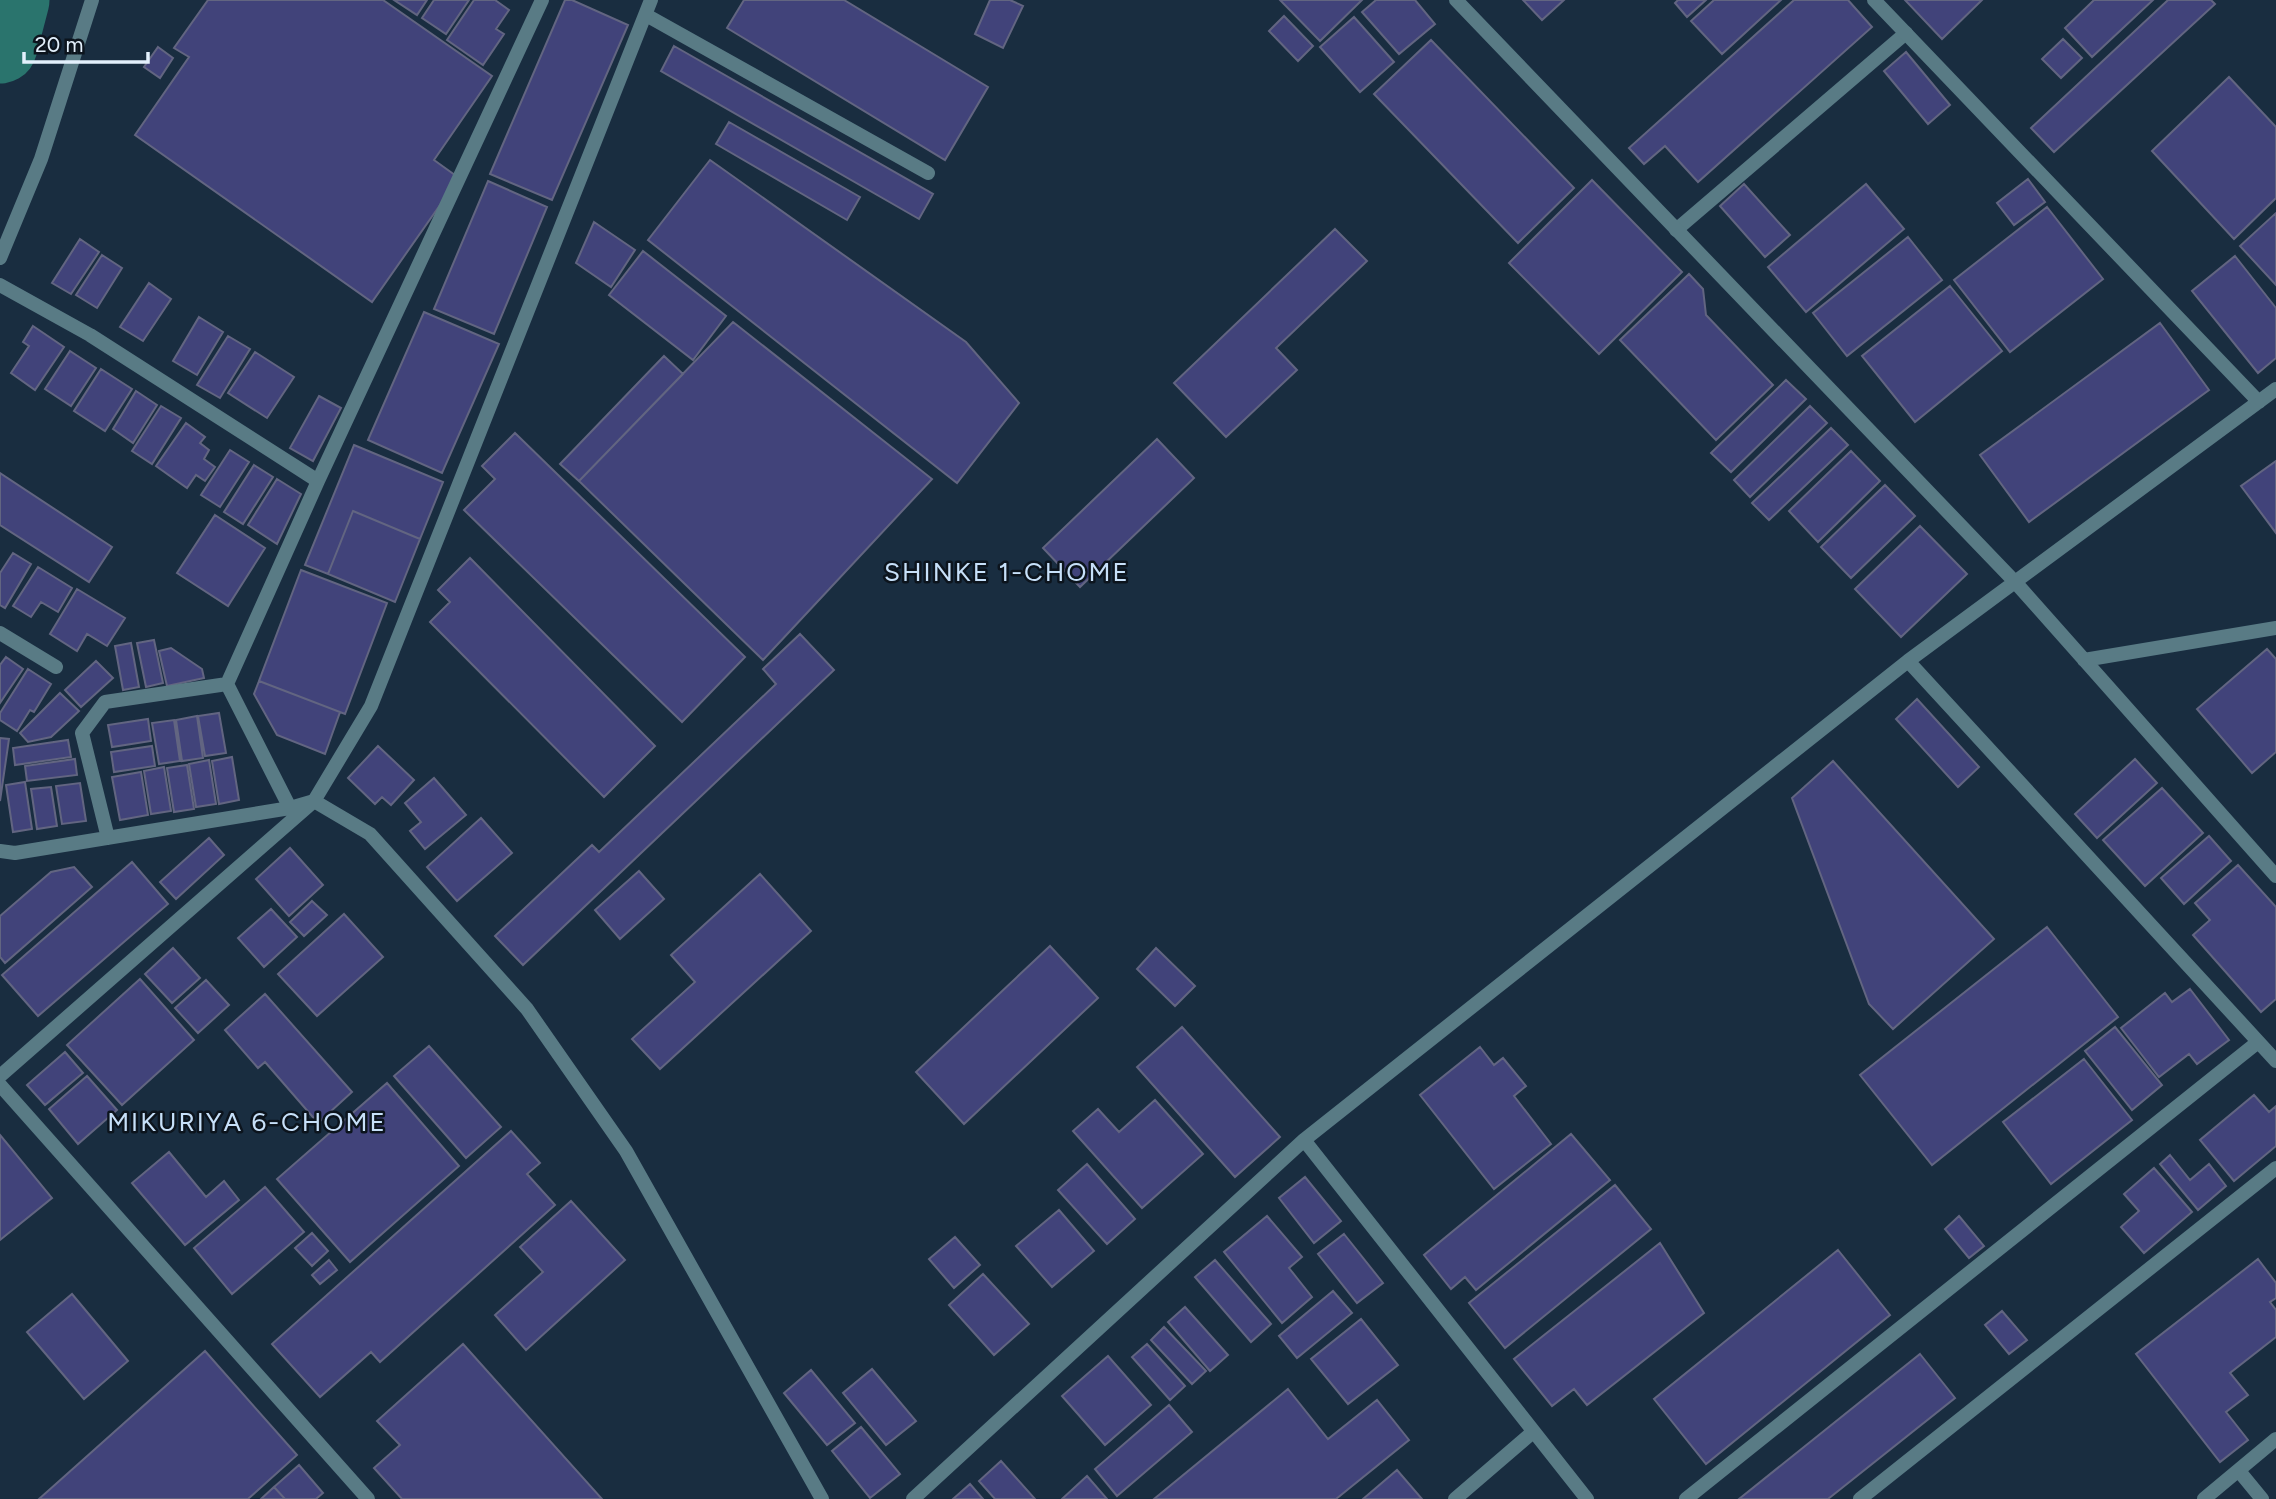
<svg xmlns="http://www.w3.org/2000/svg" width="2276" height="1499" viewBox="0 0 2276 1499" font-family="Figtree,sans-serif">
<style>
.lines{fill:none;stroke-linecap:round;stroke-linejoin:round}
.river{stroke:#2a746d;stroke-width:75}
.building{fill:#41437a;stroke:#626581;stroke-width:2}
.lane{stroke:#597b85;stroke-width:14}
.street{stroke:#597b85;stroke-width:14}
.labels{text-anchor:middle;stroke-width:5;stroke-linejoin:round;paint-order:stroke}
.neighbourhood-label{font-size:26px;letter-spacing:2px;fill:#c7e0f9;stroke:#0c141d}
</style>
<rect width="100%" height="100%" fill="#192d40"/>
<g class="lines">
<path class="river" d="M0,46L12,0"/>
</g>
<path class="building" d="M208,0H383L492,76L434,160L459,178L372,302L135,135L189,57L174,48Z
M394,0H427L417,15Z
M434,0H469L446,34L422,18Z
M474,0H495L509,10L496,29L504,34L483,65L447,40Z
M565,0H572L628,25L552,200L490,174Z
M744,0H844L988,87L945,160L727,28Z
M990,0H1010L1023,6L1003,48L975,34Z
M1280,0H1362L1320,41Z
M1376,0H1415L1435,24L1399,54L1362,12Z
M1523,0H1564L1542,20Z
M1678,0H1706L1687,17L1675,3Z
M1714,0H1781L1722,54L1691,21Z
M1794,0H1848L1872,27L1698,182L1665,146L1644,164L1629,148Z
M1905,0H1982L1942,39Z
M2094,0H2153L2092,57L2065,28Z
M2168,0H2211L2215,4L2054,152L2031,128Z
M1284,16L1313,46L1298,61L1269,31Z
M1354,17L1394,62L1360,92L1320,47Z
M2063,39L2082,58L2061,78L2042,59Z
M1431,40L1574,188L1518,243L1374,94Z
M674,46L933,194L919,219L661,71Z
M158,47L173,58L160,78L144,67Z
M1906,52L1950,105L1928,124L1884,71Z
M2229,77L2276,127V198L2234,239L2152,151Z
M729,122L860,197L847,220L716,144Z
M710,160L966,342L1019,403L957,483L648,240Z
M2028,179L2045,202L2014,225L1997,203Z
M1592,180L1682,272L1599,354L1509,263Z
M488,181L547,207L494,334L434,309Z
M1744,184L1790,235L1765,257L1720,206Z
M1866,184L1904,229L1806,312L1768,267Z
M2047,207L2103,279L2010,352L1954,280Z
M2276,213V285L2240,246Z
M594,222L635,250L611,287L576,263Z
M1335,229L1367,261L1276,348L1297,370L1226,437L1174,383Z
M1908,237L1942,280L1847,356L1813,313Z
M80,239L99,252L71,294L52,283Z
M643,251L726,316L693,360L609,295Z
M102,255L122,268L97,308L76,295Z
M2235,256L2276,308V358L2258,373L2192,291Z
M1689,274L1703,289L1706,315L1773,385L1716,440L1620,340Z
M149,283L171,299L143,341L120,327Z
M1950,286L2002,351L1915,422L1862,356Z
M424,312L499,344L442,473L368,440Z
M199,317L223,332L197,375L173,361Z
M733,322L932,479L763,660L579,481Z
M2160,323L2209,390L2029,522L1980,455Z
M33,326L64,347L35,390L11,373L29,346L23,342Z
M228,336L250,349L220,398L197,385Z
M70,351L96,368L71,406L45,389Z
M255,352L294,377L267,418L228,393Z
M664,356L683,374L579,481L560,464Z
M101,369L132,389L105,431L74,411Z
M1786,380L1806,399L1731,472L1711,453Z
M136,391L157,405L133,443L113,429Z
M319,396L341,408L313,461L290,448Z
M161,406L181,418L152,464L132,451Z
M1810,406L1827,423L1750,497L1734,480Z
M186,423L205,437L200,443L209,450L204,459L215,467L205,481L196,475L187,488L156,466Z
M1831,428L1848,445L1769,520L1752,503Z
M515,433L745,657L682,722L464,510L495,479L482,466Z
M1157,439L1194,478L1080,587L1043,548Z
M354,445L443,482L420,539L353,511L328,574L305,565Z
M230,450L249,462L220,507L201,495Z
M1851,451L1880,481L1818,542L1789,511Z
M2276,461V533L2241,486Z
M254,465L273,477L243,524L224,512Z
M0,473L112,547L89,582L0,525Z
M277,479L301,494L277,544L248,525Z
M1885,485L1915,516L1851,578L1821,547Z
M353,511L420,539L395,602L328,574Z
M215,515L265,548L228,606L177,573Z
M1920,526L1967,574L1901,637L1855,589Z
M13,553L31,564L5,608L0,605V573Z
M470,558L655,746L604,797L430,622L450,602L438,590Z
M38,567L72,588L58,612L41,602L31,617L13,606Z
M301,570L387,603L345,714L259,681Z
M77,589L125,618L107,646L87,634L77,651L50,634Z
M800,634L834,670L523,965L495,936L592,845L599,852L776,684L763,669Z
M154,640L163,683L146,687L137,643Z
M131,643L139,687L123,690L115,646Z
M171,648L202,669L204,678L167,686L159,651Z
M2267,649L2276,659V752L2252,773L2197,709Z
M6,657L23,669L0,703V665Z
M96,661L113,678L81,707L65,690Z
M28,669L51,684L34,712L30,710L17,731L0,720V713Z
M259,681L340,712L325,754L277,735L254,694Z
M60,693L79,711L51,737L28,742L20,733Z
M1917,699L1979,767L1958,787L1896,719Z
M219,713L226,753L205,756L198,716Z
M197,716L203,758L182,761L176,720Z
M148,719L151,741L112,747L108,725Z
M174,720L180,761L159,764L152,723Z
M0,738L9,739L0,801Z
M68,740L71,757L15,765L13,748Z
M152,746L155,766L114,772L111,752Z
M378,746L414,780L391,805L382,797L375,804L348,778Z
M232,757L239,800L219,804L212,761Z
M75,759L77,775L27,781L25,766Z
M2135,759L2157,783L2097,838L2075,814Z
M209,760L216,804L196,807L189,764Z
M1833,761L1994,939L1893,1029L1869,1004L1792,798Z
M187,765L194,809L174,812L167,768Z
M164,767L171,811L151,814L144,771Z
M141,772L148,815L120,820L112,777Z
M434,778L466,815L425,849L410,831L421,822L405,803Z
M25,782L32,829L13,832L6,785Z
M80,783L86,821L62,824L56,786Z
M51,787L57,826L37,829L31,789Z
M2162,788L2203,833L2145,886L2103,840Z
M481,818L512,853L457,901L427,867Z
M2209,836L2231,861L2184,904L2161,878Z
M209,838L224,855L176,899L160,882Z
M290,848L323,885L289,916L256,879Z
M132,862L168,904L38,1016L2,975Z
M2238,865L2276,907V999L2261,1012L2193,935L2210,920L2195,903Z
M74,867L92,887L5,963L0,957V916L51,872Z
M639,871L664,899L620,939L595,910Z
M760,874L811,931L660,1069L632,1039L695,982L671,955Z
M312,901L327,915L304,936L290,922Z
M271,909L297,937L264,967L238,938Z
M344,914L383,957L317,1016L278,974Z
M2047,927L2118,1017L1932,1165L1860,1075Z
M1050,946L1098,998L964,1124L916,1072Z
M173,948L200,978L172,1003L145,974Z
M1156,948L1195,986L1175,1006L1137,969Z
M140,979L194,1040L122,1105L67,1045Z
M206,980L229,1005L198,1033L175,1008Z
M2190,989L2229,1040L2197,1064L2189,1054L2159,1077L2121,1028L2165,993L2172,1002Z
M265,994L352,1092L318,1123L265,1062L258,1068L225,1030Z
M1182,1027L1280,1137L1235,1177L1137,1067Z
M2115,1027L2162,1085L2132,1110L2085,1051Z
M429,1046L501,1127L466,1158L394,1076Z
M1480,1047L1494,1065L1503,1058L1526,1086L1514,1096L1551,1144L1494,1189L1420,1095Z
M65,1052L83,1073L45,1105L27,1085Z
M2084,1059L2132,1120L2051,1184L2003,1122Z
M87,1076L117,1110L78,1144L49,1109Z
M387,1083L459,1166L350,1262L277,1179Z
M2254,1095L2269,1112L2276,1106V1146L2234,1181L2200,1140Z
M1155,1100L1203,1154L1142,1208L1073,1131L1098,1109L1119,1132Z
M511,1131L540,1163L527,1174L555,1205L380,1362L371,1352L320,1397L272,1344Z
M1571,1134L1610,1180L1476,1290L1465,1277L1451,1289L1424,1255Z
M0,1135L52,1198L0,1240Z
M169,1152L206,1197L224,1181L239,1200L185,1245L132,1183Z
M2170,1155L2190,1180L2209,1164L2226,1186L2198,1210L2160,1164Z
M1087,1164L1135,1219L1107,1244L1058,1190Z
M2154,1168L2192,1212L2144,1253L2121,1227L2139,1211L2124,1194Z
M1305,1177L1341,1221L1314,1243L1279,1198Z
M1615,1185L1651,1229L1505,1348L1469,1303Z
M265,1187L304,1232L232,1294L194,1248Z
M571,1201L625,1260L526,1350L495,1315L543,1272L520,1247Z
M1059,1210L1094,1251L1052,1287L1016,1246Z
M1267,1216L1302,1257L1289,1268L1312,1297L1282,1323L1224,1252Z
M1959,1216L1984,1246L1969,1258L1945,1229Z
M312,1233L328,1251L312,1266L295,1248Z
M1344,1234L1383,1283L1357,1303L1318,1254Z
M955,1237L980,1265L954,1288L929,1259Z
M1660,1243L1704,1313L1587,1405L1574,1389L1552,1406L1514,1359Z
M1838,1250L1890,1315L1706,1464L1654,1399Z
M2258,1259L2276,1283V1298L2270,1302L2276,1310V1337L2230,1373L2248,1395L2226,1412L2248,1440L2220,1462L2136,1354Z
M329,1260L337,1270L320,1284L312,1275Z
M1215,1260L1271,1324L1251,1342L1195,1277Z
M983,1274L1029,1324L994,1355L949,1305Z
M1333,1291L1352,1313L1297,1358L1279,1336Z
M72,1294L128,1361L84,1399L27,1332Z
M1185,1307L1228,1355L1210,1371L1168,1322Z
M2002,1311L2027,1340L2009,1354L1985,1325Z
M1361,1319L1398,1365L1348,1404L1311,1359Z
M1164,1327L1206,1371L1192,1384L1151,1340Z
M463,1344L602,1499H402L374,1468L400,1445L377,1421Z
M1147,1344L1185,1386L1170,1400L1132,1357Z
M205,1351L297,1455L248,1499H39Z
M1920,1354L1955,1398L1828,1499H1739Z
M1108,1356L1151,1405L1105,1445L1062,1396Z
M872,1369L916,1421L886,1445L843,1393Z
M811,1370L855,1423L827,1445L784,1393Z
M1288,1389L1328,1439L1377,1400L1409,1440L1336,1499H1154Z
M1169,1405L1192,1432L1117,1496L1095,1469Z
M861,1427L900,1474L870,1498L832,1451Z
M1001,1461L1035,1499H995L979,1481Z
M299,1465L323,1493L316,1499H285L274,1487Z
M1397,1470L1422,1499H1363Z
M1087,1476L1107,1499H1062Z
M970,1484L983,1499H953Z
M274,1487L285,1499H261Z"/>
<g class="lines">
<path class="lane" d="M646,15L928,173
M1676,230L1906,33
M0,633L56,667"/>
<path class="street" d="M1456,0L2016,583L2276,876
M1874,0L2259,402
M0,258L41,159L92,0
M0,285L90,335L318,481
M2084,660L2276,628
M1908,661L2276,1061
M290,808L227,684L318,481L542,0
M108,838L82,733L105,702L227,684
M0,851L15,853L290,808L314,801L370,834L527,1009L626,1151L822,1499
M0,1076L314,801L371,706L651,0
M0,1085L368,1499
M1304,1140L1587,1499
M2239,1471L2262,1499
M913,1499L1304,1140L1908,661L2276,389
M1455,1499L1533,1432
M1686,1499L2258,1042
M1860,1499L2276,1168
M2204,1499L2276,1439"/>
</g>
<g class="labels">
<g class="neighbourhood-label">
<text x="1007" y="581">SHINKE 1-CHOME</text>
<text x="247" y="1131">MIKURIYA 6-CHOME</text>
</g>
</g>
<path d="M24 52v10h124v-10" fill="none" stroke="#e3f0fc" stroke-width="3.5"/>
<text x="35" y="52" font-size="21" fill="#e3f0fc" stroke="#0c141d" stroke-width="5" paint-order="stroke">20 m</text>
</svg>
